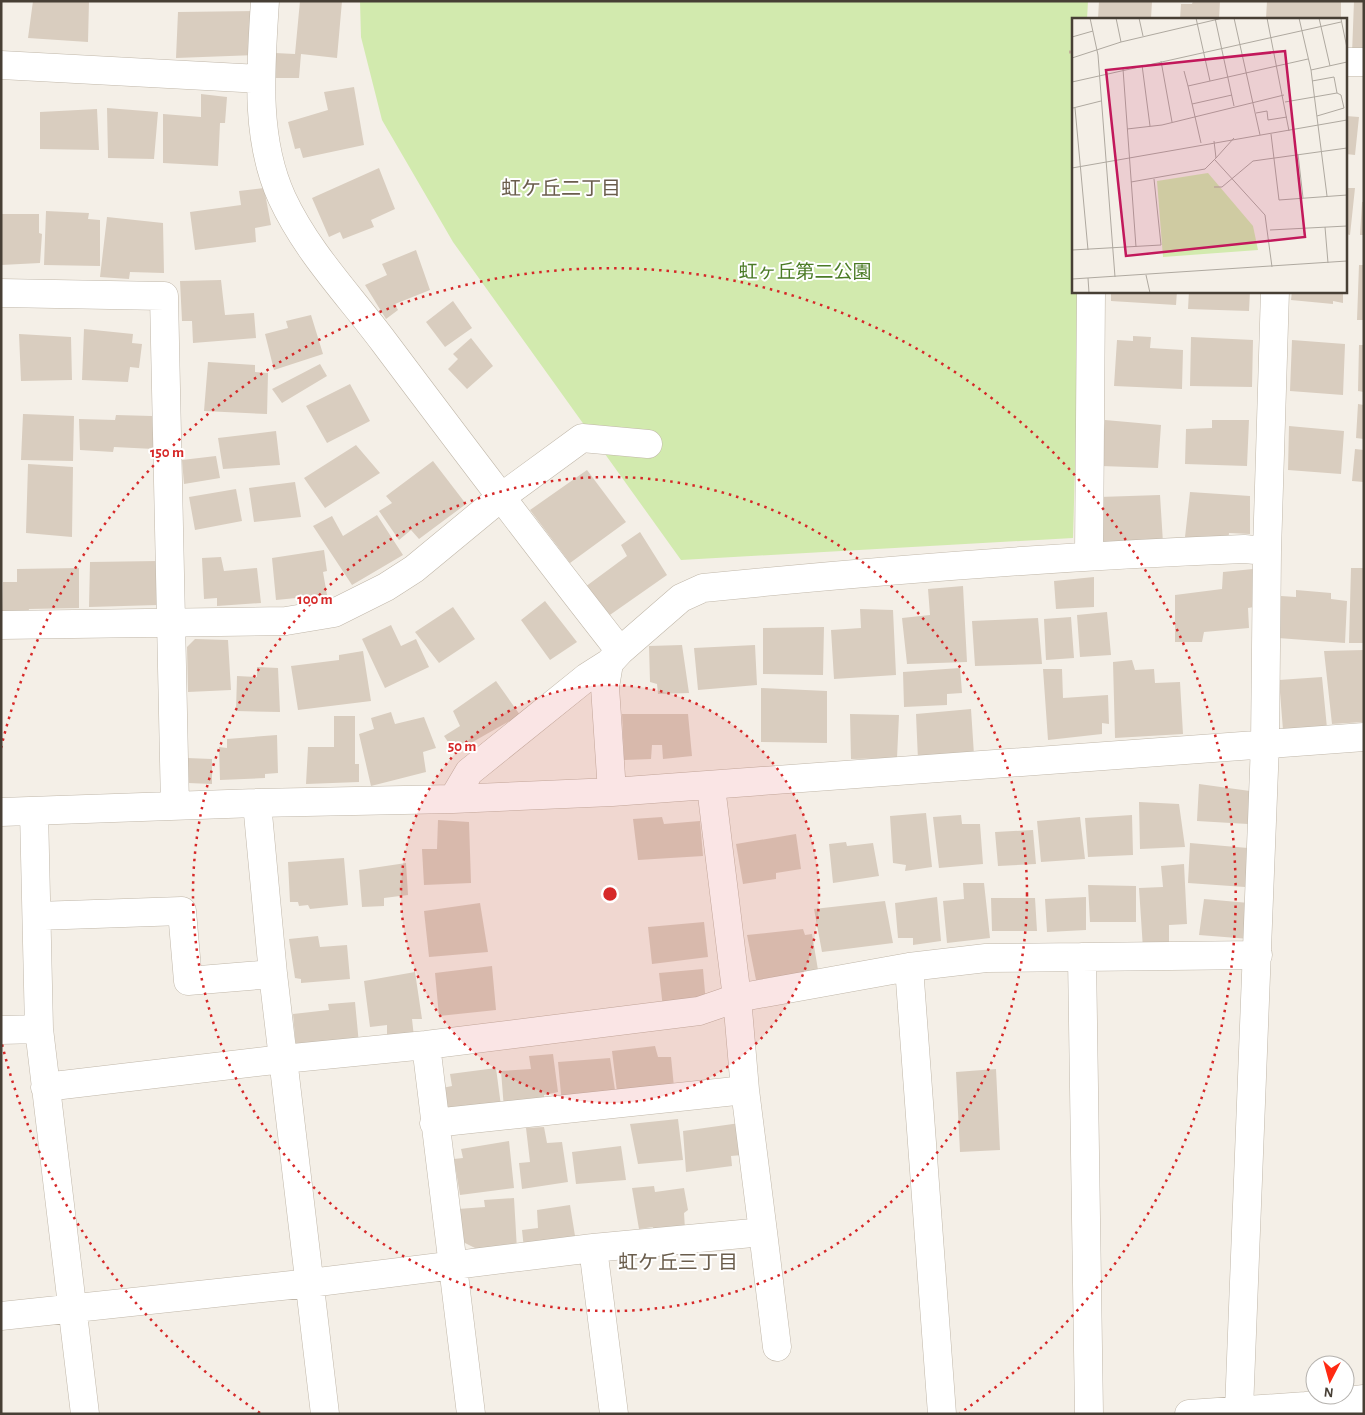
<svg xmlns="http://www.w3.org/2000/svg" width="1365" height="1415" viewBox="0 0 1365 1415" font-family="'Alegreya Sans','Noto Sans JP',sans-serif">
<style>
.green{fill:#d2eaae}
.building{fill:#d9cdbf}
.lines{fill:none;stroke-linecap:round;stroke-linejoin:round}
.minor-casing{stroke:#c0b7a9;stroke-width:29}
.path{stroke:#c2b29a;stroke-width:3;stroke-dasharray:2.5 2.5;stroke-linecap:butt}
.minor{stroke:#fff;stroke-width:28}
.ring{fill:none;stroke:#d62828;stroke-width:2.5;stroke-dasharray:2.5 5}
.labels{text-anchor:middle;stroke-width:4;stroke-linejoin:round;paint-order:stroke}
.park-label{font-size:19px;fill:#4b7b26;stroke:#fff}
.neighbourhood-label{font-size:20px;fill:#6a5d4c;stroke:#fff}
.inset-road{fill:none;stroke:#afa9a0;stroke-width:1}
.view{fill:#c2185b;fill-opacity:0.15;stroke:#c2185b;stroke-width:2.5}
.inset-edge{fill:none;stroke:#473f35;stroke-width:2.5}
.centre{fill:#d62828;stroke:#fff;stroke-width:2.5}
.ring-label{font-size:15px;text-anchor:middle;font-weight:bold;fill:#d62828;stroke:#fff;stroke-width:4;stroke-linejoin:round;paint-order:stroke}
</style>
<rect width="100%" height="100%" fill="#f4efe7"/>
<path class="green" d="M360,1H1088L1087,19H1074V291H1080L1073,538L681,560L453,242L382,120L361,37Z"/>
<path class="building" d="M33,1H89L88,42L28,38Z
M300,1H342L337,58L301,54L299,78H274L275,53L295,54Z
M1099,1H1152L1151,19H1098Z
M1193,1H1220L1219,19H1180L1181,4H1192Z
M1267,1H1341V19H1266Z
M1354,1H1364V54H1352Z
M257,11V55L176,58L178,12Z
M354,87L364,145L303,158L300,148L295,149L288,122L328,110L324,92Z
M201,94L227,97L225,123H220L218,166L163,163V114L201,117Z
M107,108L158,112L154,159L108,158Z
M97,109L99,150L40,149V112Z
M1346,116L1359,117L1355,155L1346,154Z
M379,168L395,209L371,220L374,227L343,239L340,232L329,237L312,198Z
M264,188L271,225L255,228L256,242L195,250L190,212L241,205L239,191Z
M1346,188H1355L1350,235L1346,234Z
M1362,202H1364V235H1360Z
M46,211L89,213L88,219L100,220V266L44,265Z
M1,214H39V233L42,234L40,263L1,265Z
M107,217L163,223L164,273L130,272L129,279L100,277Z
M416,250L430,290L395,304L398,310L386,319L365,285L387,275L382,264Z
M1359,265H1364V320H1357Z
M221,280L225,315L254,313L256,338L193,343L192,321H182L180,281Z
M1111,291H1177L1176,305L1111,301Z
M1189,291H1250L1249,311L1188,309Z
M1292,291H1343V303L1333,301V304L1291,300Z
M453,301L472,328L445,347L426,322Z
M311,315L323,354L274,370L265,334L288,328L286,321Z
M84,329L133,334L132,343L142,344L139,368L130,367L128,382L82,380Z
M19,334L71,337L72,380L21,381Z
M1133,336L1151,337L1150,348L1183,350L1182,389L1114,386L1117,340L1133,341Z
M1191,337L1253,340L1252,387L1190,386Z
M471,338L493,366L467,389L448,369L458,359L453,354Z
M1292,340L1345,344L1343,395L1290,391Z
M1359,345H1364V392L1358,391Z
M208,362L255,365V372L268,373L267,414L204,411Z
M320,364L327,376L282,403L272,389Z
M350,384L370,421L327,443L306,406Z
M1358,404L1364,405V439L1356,438Z
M23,414L74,416L73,461L21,460Z
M116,415L152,416L154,449L114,447L113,452L80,450L79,419L115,420Z
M1105,420L1161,425L1158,468L1101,466Z
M1212,420H1249L1247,466L1185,464L1186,429L1212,428Z
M1289,426L1344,431L1341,474L1288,470Z
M276,431L280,465L223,469L218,438Z
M356,445L380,473L325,508L304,478Z
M1355,449L1364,450V482L1352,481Z
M216,456L220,478L184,484L182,460Z
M433,461L466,504L419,539L411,530L399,540L379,511L392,503L386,496Z
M28,464L73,467L72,537L26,533Z
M587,470L626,522L570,563L530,510Z
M295,482L301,517L254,522L249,488Z
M236,489L242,521L195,530L189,497Z
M1190,492L1250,496V534L1229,533L1228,541L1185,537Z
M1160,495L1163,543L1103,545L1099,497Z
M377,515L403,555L352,585L313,526L332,516L343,536Z
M640,532L667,575L607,617L585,587L627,556L621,545Z
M324,550L327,571L323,572L327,595L276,600L272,558Z
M221,557L224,571L257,568L261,603L217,606V598L204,599L202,558Z
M158,561V605L89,607L90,562Z
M79,568V608L29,609L28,613L2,611L3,582H17V569Z
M1351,568H1364V643H1349Z
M1253,569L1254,607L1248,608L1249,628L1204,632L1202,642H1175V595L1222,589L1223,572Z
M1094,577V607L1056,609L1054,581Z
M963,586L967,662L907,664L902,618L930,615L928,589Z
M1296,590L1331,593V599L1347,601L1345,643L1278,638L1281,596L1296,597Z
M545,601L577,642L550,660L521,620Z
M453,607L475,639L439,663L415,632Z
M860,609L893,610L896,675L834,679L831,630L861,628Z
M1107,612L1111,655L1080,657L1077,615Z
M1071,617L1074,658L1046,660L1044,619Z
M1038,618L1042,664L975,666L972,621Z
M391,625L401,646L416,639L429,667L385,688L362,639Z
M824,627L823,675L763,674V628Z
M195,639L228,640L231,690L188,692L187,647Z
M682,645L689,693L658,694L657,684L650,682L649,646Z
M755,645L757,685L698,690L694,648Z
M1364,650V722L1332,724L1324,651Z
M363,651L371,701L298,710L291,666L339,660V655Z
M1132,660L1135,670L1154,669L1155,683L1180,682L1183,734L1115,738L1113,662Z
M257,667L278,668L280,712L236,711L237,676L257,677Z
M960,668L962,693L947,694V705L904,707L903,672Z
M1043,669H1062L1063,698L1108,695L1109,724L1102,723V734L1048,740Z
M1322,677L1327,728L1283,730L1279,680Z
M496,681L520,715L455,752L444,736L460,726L453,711Z
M761,688L827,691V743L761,742Z
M971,709L974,755L918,760L916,714Z
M391,712L395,724L424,717L436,748L423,752L426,772L371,786L359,734L374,729L371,718Z
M622,714H688L692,756L663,759L662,745H652L651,759L624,760Z
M850,714L899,715L897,758L851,759Z
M334,716H355V764H359V782L306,784L308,747H334Z
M277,735L278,773L265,774V778L220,780L219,747L227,748V739Z
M187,758L212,759V784L188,783Z
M1199,784L1250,791L1248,824L1197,821Z
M1139,802L1179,804L1185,847L1140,849Z
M926,813L932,867L905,871L906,865L893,863L890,816Z
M961,815L962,824H980L983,864L939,868L933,817Z
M1132,815L1133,855L1088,857L1085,818Z
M662,817L664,824L700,821L703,856L638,860L633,819Z
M1080,817L1085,859L1041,862L1037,821Z
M438,820L469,822L471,883L424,885L422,849H437Z
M1033,830L1036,864L998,866L995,832Z
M796,834L801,869L776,873V879L743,884L736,844Z
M846,842L847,846L873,843L879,876L833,883L829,844Z
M1190,843L1248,848L1245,887L1188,883Z
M344,858L348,905L310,909L308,905L299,906L298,902H290L288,862Z
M406,863L408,895L384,898V906L362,907L359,870Z
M1184,864L1187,924L1169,925V948L1143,949L1139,888L1163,887L1161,866Z
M963,883H984L990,938L947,943L943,901L964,899Z
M1088,885L1136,886V922H1090Z
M937,897L941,941L913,945V938H898L895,903Z
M1086,897V930L1047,932L1045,899Z
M991,898H1035L1037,931H992Z
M1204,899L1249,903L1250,939L1199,935Z
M885,901L893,943L822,952L814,909Z
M480,903L488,952L429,957L424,911Z
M704,922L708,957L652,964L648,927Z
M803,929L805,935L812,934L818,970L756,980L747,935Z
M318,936L320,947L347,945L350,979L301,983V979L295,978L289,939Z
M492,966L496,1010L439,1016L435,973Z
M703,969L706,1004L663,1008L659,973Z
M415,972L422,1019H412L414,1037L387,1039V1025L370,1027L364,981Z
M355,1002L359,1044L296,1048L293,1014L329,1010L328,1004Z
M655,1046L658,1057H671L674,1087L618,1100L612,1051Z
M553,1054L558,1092L544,1095V1103L504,1109L501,1071L531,1069L529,1056Z
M610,1058L615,1090L562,1104L558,1062Z
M496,1068L501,1106L444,1113L442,1088L452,1086L450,1074Z
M996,1069L1000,1150L960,1152L956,1072Z
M678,1119L683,1160L638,1164L630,1124Z
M740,1123L742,1155L731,1156L732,1166L686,1172L683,1131Z
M544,1127L547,1143L562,1142L568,1182L522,1189L519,1163L530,1162L526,1128Z
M509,1141L514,1188L460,1195L454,1159L463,1158L461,1149Z
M621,1146L626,1180L576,1184L572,1152Z
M654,1186L655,1192L684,1188L688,1210L684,1213L685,1229L654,1233L653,1227L639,1229L632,1188Z
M514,1198L517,1250L487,1254L459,1240L458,1209L485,1207L484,1200Z
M570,1205L576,1242L524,1249L522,1230L538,1228L537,1210Z"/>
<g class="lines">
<g class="minor-casing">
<path id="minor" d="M265,1C261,66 254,137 282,198C307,252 349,295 384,342C462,446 540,549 620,651
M1346,62H1364
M1,65L260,79
M1,293L164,296L175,806
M1089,555L1091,291
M1,625L286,621L334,613L386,587L414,569L500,498L582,438L648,444
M612,792L605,687L609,663L620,651L681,598L703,588C884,570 1062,556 1244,549L1267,551
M453,799L469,772L587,677L609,663
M257,803L273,974L325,1414
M34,811L39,1029L85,1414
M1,812L257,803L453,799L612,792L1364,737
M37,916L182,911L188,981L273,974
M1082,957L1089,1414
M909,967L942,1414
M1,1030L39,1029
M426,1045L471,1414
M45,1087L283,1059L426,1045L699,1011L737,998L909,967L986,958L1258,955
M434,1123L745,1090
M763,1232L777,1347
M593,1248L614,1414
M1,1316L310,1283L593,1248L763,1232L745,1090L737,998L711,787
M1239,1410L1265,744L1267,551L1275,291
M1189,1414L1306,1406L1364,1399"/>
</g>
<path class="path" d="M1069,52H1074"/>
<use href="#minor" class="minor"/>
</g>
<circle cx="610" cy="894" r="209" fill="#d62828" fill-opacity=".12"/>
<g class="ring">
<circle cx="610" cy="894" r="209"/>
<circle cx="610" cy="894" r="417"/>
<path d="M260 1413A626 626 0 0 1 1 1040M1 748A626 626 0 1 1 960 1413"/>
</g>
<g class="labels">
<g class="park-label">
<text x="805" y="278">虹ヶ丘第二公園</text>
</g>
<g class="neighbourhood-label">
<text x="561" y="195">虹ケ丘二丁目</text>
<text x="678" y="1269">虹ケ丘三丁目</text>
</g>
</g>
<g transform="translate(1072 18)">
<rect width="275" height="275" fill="#f4efe7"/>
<path d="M136,155L181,208L186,232L91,239L85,163Z" fill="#d2eaae"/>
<path class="inset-road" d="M18,0L26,37L43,259M44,0L49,24M67,0L71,18M124,0L138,63M143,0L162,88M162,0L188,117M195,0L217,113M227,0L239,52L255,178M247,0L258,48M269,1L275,30M0,19L21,13M0,40L49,24L151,0M89,43L100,104M70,47L78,108M51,51L64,229M239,52L275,44M112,53L116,68M240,63L262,59L265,75L269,77L272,90L245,98M0,64L269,4M213,84L265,75M120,86L160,77M1,90L29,83M3,90L16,232M184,95L195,93L196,102L215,99M55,111L90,107L212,77M199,116L207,182L275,177M129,125L116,68L236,41M226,136L231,180M144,140L162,120M143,142L193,197L200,249M0,150L275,102M59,164L133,151L144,140L142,123M142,169H150L181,143L275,130M253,209L256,245M198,212L275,208M0,232L89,227L82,161M74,257L78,275M16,260L17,275M0,261L275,243"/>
<path class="view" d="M213,33L233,219L54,238L34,52Z"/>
<rect width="275" height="275" class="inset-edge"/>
</g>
<circle cx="610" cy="894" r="8" class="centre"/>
<g class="ring-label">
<text x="167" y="457">150 m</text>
<text x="315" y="604">100 m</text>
<text x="462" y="751">50 m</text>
</g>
<rect width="1365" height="1415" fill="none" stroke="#473f35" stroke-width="5"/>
<g transform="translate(1330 1380) rotate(186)"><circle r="24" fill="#ffffff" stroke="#b5b2ae"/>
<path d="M0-4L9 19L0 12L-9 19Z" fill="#ff2a13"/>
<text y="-8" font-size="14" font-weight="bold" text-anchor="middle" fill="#473f35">N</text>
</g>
</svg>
